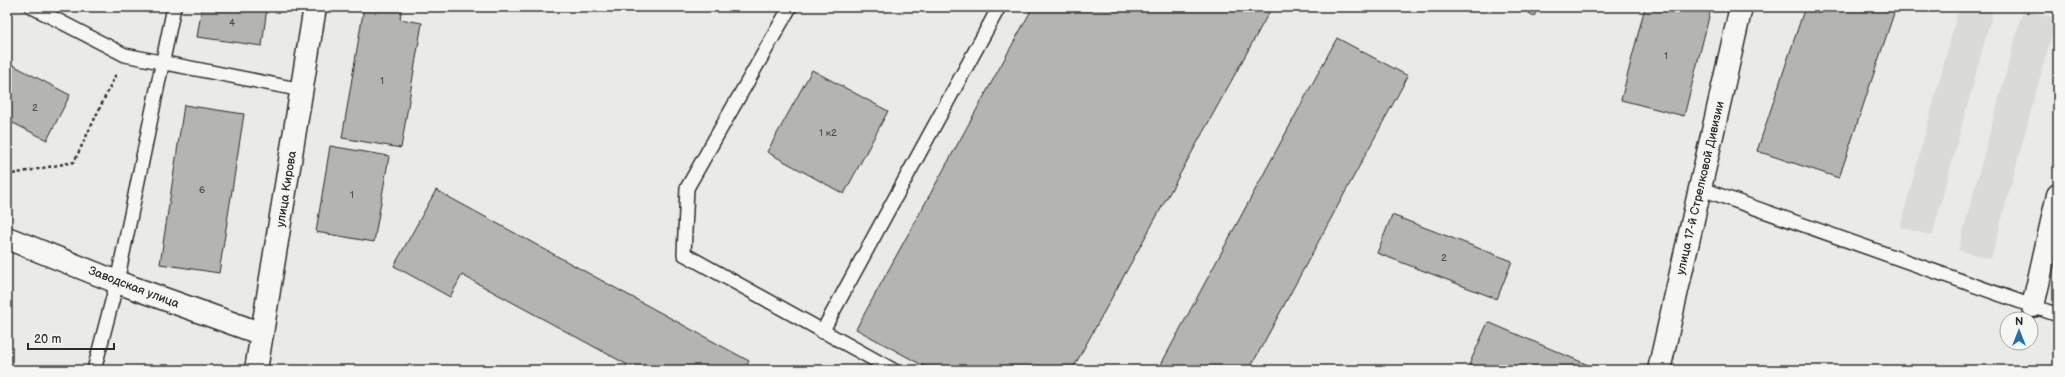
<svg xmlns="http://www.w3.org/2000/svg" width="2065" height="377" viewBox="0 0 2065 377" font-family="'Balsamiq Sans',sans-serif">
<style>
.built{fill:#dadad6}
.building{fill:#b4b4b1;stroke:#2b2b2b}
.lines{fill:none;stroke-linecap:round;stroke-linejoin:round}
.lane-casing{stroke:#2b2b2b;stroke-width:16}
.street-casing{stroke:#2b2b2b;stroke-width:25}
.secondary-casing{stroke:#2b2b2b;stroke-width:25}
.path{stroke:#2b2b2b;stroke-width:2.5;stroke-dasharray:3 3;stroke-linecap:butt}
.lane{stroke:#f6f6f2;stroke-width:13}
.street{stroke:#f6f6f2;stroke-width:22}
.secondary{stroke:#f6f6f2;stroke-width:22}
.labels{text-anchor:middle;stroke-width:3;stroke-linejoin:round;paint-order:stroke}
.number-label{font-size:10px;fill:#4d4d4c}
.street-label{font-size:12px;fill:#2b2b2b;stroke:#f6f6f2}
</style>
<rect width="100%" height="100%" fill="#eaeae6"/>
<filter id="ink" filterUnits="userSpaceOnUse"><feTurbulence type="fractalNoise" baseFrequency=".025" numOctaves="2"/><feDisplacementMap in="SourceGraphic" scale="8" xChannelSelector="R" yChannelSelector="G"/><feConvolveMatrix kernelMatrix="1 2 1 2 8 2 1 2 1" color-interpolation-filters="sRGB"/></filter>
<g filter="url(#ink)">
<path class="built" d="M1959,7H1994L1932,236L1900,227Z
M2023,10L2056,18L1991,259L1958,250Z"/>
<path class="building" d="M202,7H267L262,46L197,37Z
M364,7H402L400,19L422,23L401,148L342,138Z
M1033,7H1272L1072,370H931L856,329Z
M1518,7H1539L1534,16Z
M1645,7H1702L1711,9L1684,116L1621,100Z
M1805,7H1896L1839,178L1757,151Z
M1337,38L1408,76L1249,370H1158Z
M7,62L70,95L47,140L7,120Z
M812,70L888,111L844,194L767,152Z
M184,105L244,114L219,273L160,264Z
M330,146L389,156L374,242L316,232Z
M436,190L749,361L744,370H637L462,275L450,297L394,266Z
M1392,215L1512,261L1497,299L1377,253Z
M1488,322L1600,370H1480L1469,365Z"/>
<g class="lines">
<g class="lane-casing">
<path id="lane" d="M32,7L125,55L302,90
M790,7L687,188L684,254L893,370
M1699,188L2058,315
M822,332L999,7
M94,370L117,282L174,7"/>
</g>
<g class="street-casing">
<path id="street" d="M7,238L117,282L262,334
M2033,306L2058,195
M1659,370L1741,7"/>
</g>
<g class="secondary-casing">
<path id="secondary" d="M256,370L315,7"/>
</g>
<path class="path" d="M7,175L74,162L116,74"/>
<use href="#lane" class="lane"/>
<use href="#street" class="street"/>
<use href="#secondary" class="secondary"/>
</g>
</g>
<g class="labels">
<g class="number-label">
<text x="232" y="26">4</text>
<text x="1666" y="59">1</text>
<text x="382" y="84">1</text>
<text x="35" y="111">2</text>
<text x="828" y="136">1 к2</text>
<text x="202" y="193">6</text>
<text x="352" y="198">1</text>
<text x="1444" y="261">2</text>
</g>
<g class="street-label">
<text transform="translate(1700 188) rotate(-77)" y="4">улица 17-й Стрелковой Дивизии</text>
<text transform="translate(286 189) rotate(-81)" y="4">улица Кирова</text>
<text transform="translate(134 287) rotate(21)" y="4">Заводская улица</text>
</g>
</g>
<rect width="2065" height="377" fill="none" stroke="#f6f6f2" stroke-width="24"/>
<rect x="12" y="12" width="2041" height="353" fill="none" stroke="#2b2b2b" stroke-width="1.5" filter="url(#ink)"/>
<g transform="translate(2019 331)"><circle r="19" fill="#f6f6f2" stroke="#a5a5a2"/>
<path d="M0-3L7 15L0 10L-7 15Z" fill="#1f6fb2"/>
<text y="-6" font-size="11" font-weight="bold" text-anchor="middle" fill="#2b2b2b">N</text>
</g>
<path d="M28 343v6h86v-6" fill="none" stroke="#2b2b2b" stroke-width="2"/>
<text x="34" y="343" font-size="12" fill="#2b2b2b" stroke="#f6f6f2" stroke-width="3" paint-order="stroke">20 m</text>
</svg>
